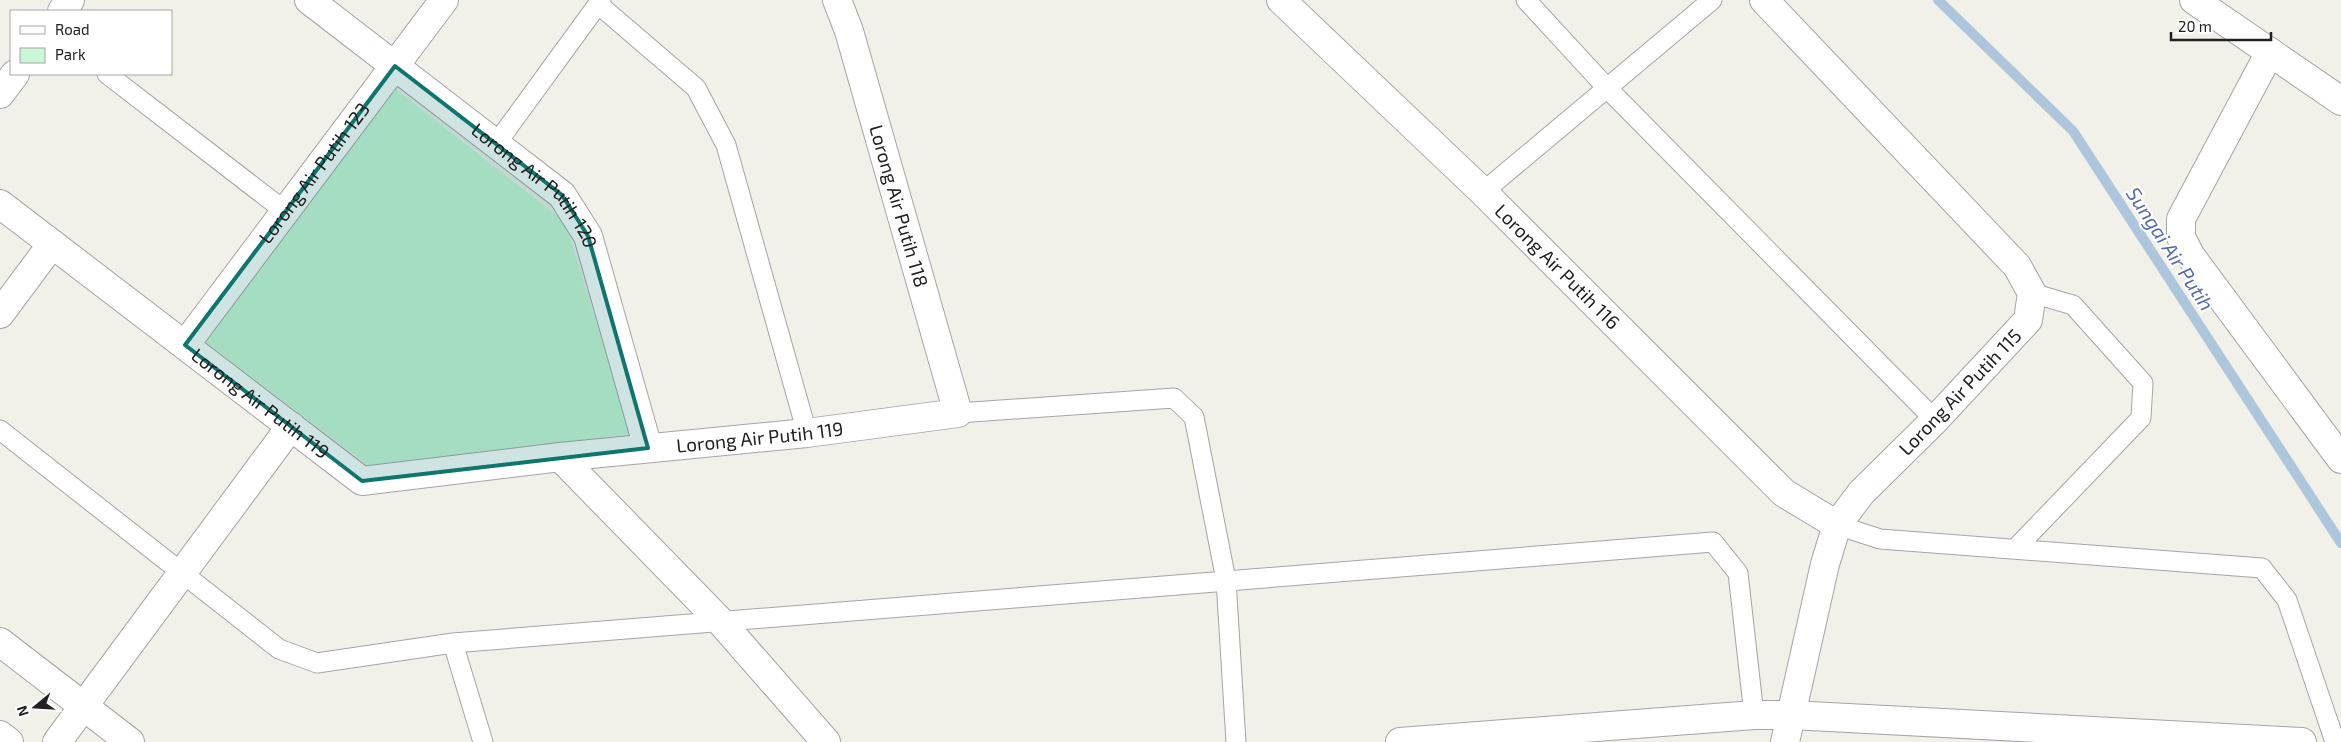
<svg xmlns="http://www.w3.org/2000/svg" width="2341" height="742" viewBox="0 0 2341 742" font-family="'Exo 2',sans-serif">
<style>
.park{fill:#caf7d8}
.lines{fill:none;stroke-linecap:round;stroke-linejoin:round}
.stream{stroke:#adc6db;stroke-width:10}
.lane-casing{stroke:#a5a5a5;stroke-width:21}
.street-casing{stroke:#a5a5a5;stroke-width:30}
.lane{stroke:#fff;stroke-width:19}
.street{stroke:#fff;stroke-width:28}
.marked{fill:#0f766e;fill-opacity:0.2;stroke:#0f766e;stroke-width:4;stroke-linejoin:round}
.labels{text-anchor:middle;stroke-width:4.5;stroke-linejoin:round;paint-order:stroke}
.street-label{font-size:19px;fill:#212121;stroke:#fff}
.water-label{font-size:20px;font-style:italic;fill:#536bac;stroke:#fff}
</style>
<rect width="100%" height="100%" fill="#f1f0e9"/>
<path class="park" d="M394,88L565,222L631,434L368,465L203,340Z"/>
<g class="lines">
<path class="stream" d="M1938,0L2073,131L2341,543"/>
<g class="lane-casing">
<path id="lane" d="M1526,0L1607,88L1935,420
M598,4L696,88L726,145L807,433
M107,74L286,212
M496,144L601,0
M1483,192L1712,0
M958,413L1174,398L1194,417L1226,580L1236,742
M0,430L279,649L317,663L453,643L1713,542L1738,573L1754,715
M1837,525L1880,539L2262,568L2287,600L2335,742
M2015,549L2141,418L2143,383L2073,305L2032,293
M453,643L483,742"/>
</g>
<g class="street-casing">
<g id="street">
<path id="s1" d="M309,0L562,195L588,236L648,448"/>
<path id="s2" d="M1281,0L1483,192L1784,493L1837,525"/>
<path d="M1764,0L2017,266L2032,293L2028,320L1935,420L1861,493L1837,525L1825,564L1785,742"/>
<path d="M2194,0L2341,101"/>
<path d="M62,11L70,0"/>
<path d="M2270,52L2181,219V237L2190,255L2341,459"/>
<path d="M0,94L15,74"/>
<path id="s3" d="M0,204L362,481L560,457L807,433L958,413L849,31L837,0"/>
<path d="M0,314L52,244"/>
<path id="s4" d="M185,345L444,0"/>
<path d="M560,457L721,622L826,742"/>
<path d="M0,642L130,742"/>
<path d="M0,735L9,742"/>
<path d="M57,742L291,426"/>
<path d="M1400,742L1754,715H1791L2302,742"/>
</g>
</g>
<use href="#lane" class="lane"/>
<use href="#street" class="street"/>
</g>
<path class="marked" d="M395,66L562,195L588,236L648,448L362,481L185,345Z"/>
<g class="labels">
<g class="street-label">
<text dy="7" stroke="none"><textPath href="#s4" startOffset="215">Lorong Air Putih 123</textPath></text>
<text dy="7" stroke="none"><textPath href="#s1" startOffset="294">Lorong Air Putih 120</textPath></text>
<text transform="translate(899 206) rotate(74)" y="7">Lorong Air Putih 118</text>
<text dy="7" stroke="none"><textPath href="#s2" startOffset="384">Lorong Air Putih 116</textPath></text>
<text transform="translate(1960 392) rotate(-46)" y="7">Lorong Air Putih 115</text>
<text dy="7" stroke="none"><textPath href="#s3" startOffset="328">Lorong Air Putih 119</textPath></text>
<text dy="7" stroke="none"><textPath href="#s3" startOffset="856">Lorong Air Putih 119</textPath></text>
</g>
<g class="water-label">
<text transform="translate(2170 249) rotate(57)" y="7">Sungai Air Putih</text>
</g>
</g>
<rect x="10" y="10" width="162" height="65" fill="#ffffff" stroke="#a6a6a6"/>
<rect x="20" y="26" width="25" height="8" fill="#ffffff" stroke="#a6a6a6"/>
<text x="55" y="35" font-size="15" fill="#212121">Road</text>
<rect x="20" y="48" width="25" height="15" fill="#caf7d8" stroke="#a6a6a6"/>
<text x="55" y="60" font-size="15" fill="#212121">Park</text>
<g transform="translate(35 707) rotate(252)" stroke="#ffffff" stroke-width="4" paint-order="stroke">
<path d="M0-4L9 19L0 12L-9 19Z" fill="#212121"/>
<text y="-8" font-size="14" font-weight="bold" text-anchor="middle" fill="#212121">N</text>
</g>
<path d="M2171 32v8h100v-8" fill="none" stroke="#212121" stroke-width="2.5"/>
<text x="2178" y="32" font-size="15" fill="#212121" stroke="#ffffff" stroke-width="4" paint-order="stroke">20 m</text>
</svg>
